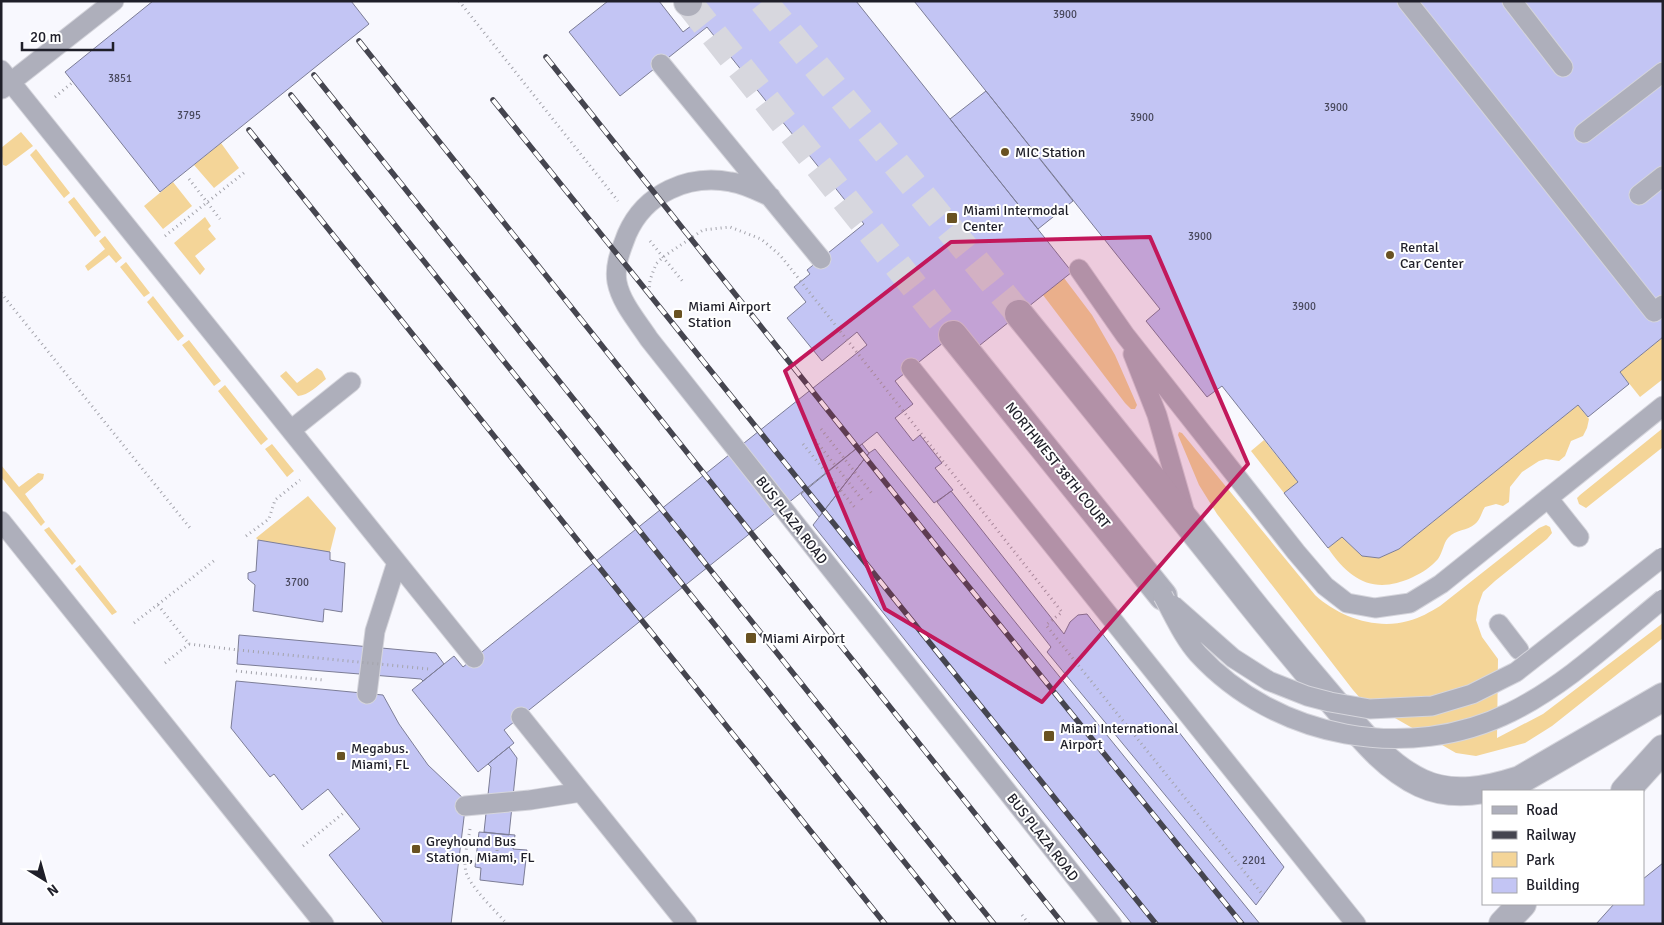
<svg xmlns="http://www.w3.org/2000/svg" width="1664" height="925" viewBox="0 0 1664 925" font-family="Signika,sans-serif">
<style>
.green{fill:#f4d598}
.building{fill:#c3c5f4;stroke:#7c7d96}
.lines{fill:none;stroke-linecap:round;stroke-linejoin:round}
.minor-tunnel{stroke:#d7d7de;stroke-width:28;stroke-dasharray:28 14;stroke-linecap:butt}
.tertiary-tunnel{stroke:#d7d7de;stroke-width:28;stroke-dasharray:28 14;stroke-linecap:butt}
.service-casing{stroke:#d5d5dc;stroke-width:21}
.minor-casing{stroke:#d5d5dc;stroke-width:30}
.tertiary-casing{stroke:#d5d5dc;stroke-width:30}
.path{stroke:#a4a4ac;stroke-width:3;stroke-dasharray:1 4;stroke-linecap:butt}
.service{stroke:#aeafbb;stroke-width:19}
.minor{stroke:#aeafbb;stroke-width:28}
.tertiary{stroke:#aeafbb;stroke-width:28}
.rail-casing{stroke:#45454f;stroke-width:5.5}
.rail{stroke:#fff;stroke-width:4;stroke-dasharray:11;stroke-linecap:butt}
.service-bridge-casing{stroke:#d5d5dc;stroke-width:21;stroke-linecap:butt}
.path-bridge{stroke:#a4a4ac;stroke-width:3;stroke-dasharray:1 4;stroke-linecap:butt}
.service-bridge{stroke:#aeafbb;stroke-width:19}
.marked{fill:#c2185b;fill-opacity:0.2;stroke:#c2185b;stroke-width:4;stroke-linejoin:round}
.poi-dot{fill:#695222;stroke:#fff;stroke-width:2}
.labels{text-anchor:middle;stroke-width:4;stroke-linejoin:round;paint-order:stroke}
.number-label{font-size:11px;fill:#48485c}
.poi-label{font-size:14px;fill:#1f1f29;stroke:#fff;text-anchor:start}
.street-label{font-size:14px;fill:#1f1f29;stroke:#fff}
</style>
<rect width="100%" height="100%" fill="#f8f8fe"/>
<path class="green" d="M21,132L33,146L9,164L6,166L3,165L1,148Z
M221,143L239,168L214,188L194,165Z
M36,149L70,193L64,198L30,155Z
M173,182L192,206L163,229L144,206Z
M74,197L101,232L95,237L68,202Z
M205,217L211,226L208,229L216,239L195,256L205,269L200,275L174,243Z
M105,236L122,258L116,263L109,255L88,271L85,266L105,249L99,241Z
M126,262L150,293L144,297L120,267Z
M1064,278L1092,315L1115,355L1137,405L1135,409H1131L1125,403L1043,295Z
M153,296L184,336L178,341L147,302Z
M1663,337V379L1640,397L1620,372Z
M189,340L221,381L214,386L182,345Z
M317,368L322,371L326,379C317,386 309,395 298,396L280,376L286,371L297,383Z
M225,385L268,439L261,445L218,391Z
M1578,405L1589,419L1587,428L1583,436L1571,441L1565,456L1559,461L1546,459L1539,461L1522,472L1510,487L1509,502L1503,506L1496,504L1485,507C1481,513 1481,519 1475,524C1467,531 1456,529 1448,538C1443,544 1443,552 1438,559C1432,566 1422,573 1413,577C1375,595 1350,581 1328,548L1342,537L1362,556L1379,558L1399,549Z
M1663,428V447L1586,508L1579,504L1577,498L1580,495Z
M1179,432L1182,433L1315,595C1339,617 1376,630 1408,621C1420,618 1430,612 1440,606L1539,528L1546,525L1550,527L1552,533L1547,539L1495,581L1483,592L1478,606L1476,620L1482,637L1498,659L1497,738L1543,714L1663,623V638L1552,726L1525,743L1476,756L1456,753L1360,698L1353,690L1217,514L1199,485L1178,435Z
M1264,440L1298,482L1284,493L1251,451Z
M272,444L294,471L287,477L265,449Z
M1,465L19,487L38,473L44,474L43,479L25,494L45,522L41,526L1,477Z
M308,496L336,528L330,552L258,540L256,538Z
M49,527L76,561L72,565L44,530Z
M80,565L117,612L112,615L75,569Z"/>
<path class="building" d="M153,1H351L369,24L160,192L65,72Z
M608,1H659L683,32L700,19L687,3L689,1H856L1072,272L970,353L953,335L895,381L913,404L895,418L913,441L920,435L942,463L935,468L953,490L934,503L877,432L504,730L514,743L478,772L412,690L454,656L463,667L867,345L857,332L822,361L787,318L806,302L794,287L810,274L807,270L864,224L707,27L620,96L569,32Z
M914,1H1663V337L1620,372L1629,384L1588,417L1578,405L1399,549L1379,558L1362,556L1342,537L1328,548L1284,493L1298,482L1222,386L1207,397L1146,321L1160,309Z
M986,91L1073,201L1038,229L950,119Z
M862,444L869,453L819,517L801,494Z
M875,449L1260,924H1132L813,525L869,453Z
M951,491L1064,634L1070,622L1078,615L1087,614L1284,867L1256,905L1047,652L1051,647L937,502Z
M258,540L330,552V560L345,563L342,612L324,609L323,622L253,611L255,585L248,579V573L256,571Z
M239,635L436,653L444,664L423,681L421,679L237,664Z
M236,681L383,695L399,724L428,765L466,801L451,924H384L329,855L360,829L328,789L302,810L274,774L270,777L231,728Z
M509,747L517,758L509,835L484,832L491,767L488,764Z
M479,832L515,835L513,849L527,850L523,885L480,880L481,868L475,867Z
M1663,863V924H1596L1614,904H1643V879Z"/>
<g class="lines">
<path class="minor-tunnel" d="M688,2L953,335"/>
<path class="tertiary-tunnel" d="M763,1L1019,314"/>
<g class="service-casing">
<path id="service" d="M1407,1L1654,312L1663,305
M1512,1L1563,67
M661,64L821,259
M1,70L474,658
M2,89L114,1
M1584,133L1663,72
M1639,195L1663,176
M771,197C758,191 745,184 731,182C688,174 645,193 627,234C621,250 614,265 617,282C621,303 638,322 649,339L1112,924
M1079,269L1125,335L1296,552L1325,586L1347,603L1375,608L1410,603L1441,584L1663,406
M1133,354L1157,415L1185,513
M911,368L1356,924
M291,430L351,382
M1548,498L1579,537
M1,521L324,924
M1499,624L1519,650
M367,694L375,631L397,562
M521,717L687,924
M465,806L530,800L581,792"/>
</g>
<g class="minor-casing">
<path id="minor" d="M688,1V2
M953,335L1163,596"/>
</g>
<g class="tertiary-casing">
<path id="tertiary" d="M1019,314C1096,409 1173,504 1249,600C1277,635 1306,670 1336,705C1361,734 1385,766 1421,783C1453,798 1489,790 1520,780L1663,697
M1625,791L1663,749
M1503,924L1522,904"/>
</g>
<path class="path" d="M459,1L618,201
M55,97L73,82
M189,179L220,219
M165,236L245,172
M650,241L684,283
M649,292L650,280L656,264L663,257L703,230L730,227L761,239L780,255L1062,612L1046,625L1263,895
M1,293L190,528
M821,429L873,495
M812,436L864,502
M803,444L856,509
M246,536L269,519L275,500L300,480
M158,605L189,644L238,650
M134,623L215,560
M165,663L189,644
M236,671L323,680
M470,829C468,841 462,864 467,875C475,892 495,910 507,924
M303,846L346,811
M497,851L498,831
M1022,915L1029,924"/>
<use href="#service" class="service"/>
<use href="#minor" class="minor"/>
<use href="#tertiary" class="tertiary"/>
<g class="rail-casing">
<path id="rail" d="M359,41L1063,924
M546,57L956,571L1242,924
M314,75L994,924
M291,95L954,924
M493,100L1156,924
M249,130L885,924"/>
</g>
<use href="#rail" class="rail"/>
<g class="service-bridge-casing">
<path id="service-bridge" d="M1163,596C1174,616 1183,637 1198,654C1276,739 1409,763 1511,712C1566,685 1615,638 1663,599
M1173,605L1233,658L1269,681L1307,696L1330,702L1370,709L1432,706L1472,694L1516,672L1663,557"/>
</g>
<path class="path-bridge" d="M238,650L429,669"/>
<use href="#service-bridge" class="service-bridge"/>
</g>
<path class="marked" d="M1150,237L1248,464L1042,702L885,609L785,371L951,242Z"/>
<g class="poi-dot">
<circle cx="1005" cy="152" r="5"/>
<rect x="946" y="212" width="12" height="12" rx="2.5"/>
<circle cx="1390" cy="255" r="5"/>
<rect x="673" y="309" width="10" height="10" rx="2.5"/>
<rect x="745" y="632" width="12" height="12" rx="2.5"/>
<rect x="1043" y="730" width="12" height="12" rx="2.5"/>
<rect x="336" y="751" width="10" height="10" rx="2.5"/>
<rect x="411" y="844" width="10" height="10" rx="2.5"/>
</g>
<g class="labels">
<g class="number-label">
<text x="1065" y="18">3900</text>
<text x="120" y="82">3851</text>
<text x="1336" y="111">3900</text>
<text x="189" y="119">3795</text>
<text x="1142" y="121">3900</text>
<text x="1200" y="240">3900</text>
<text x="1304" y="310">3900</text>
<text x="297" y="586">3700</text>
<text x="1254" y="864">2201</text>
</g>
<g class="poi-label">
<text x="1015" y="157">MIC Station</text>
<text x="963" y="215">Miami Intermodal<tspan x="963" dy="16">Center</tspan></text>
<text x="1400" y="252">Rental<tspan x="1400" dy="16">Car Center</tspan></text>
<text x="688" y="311">Miami Airport<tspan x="688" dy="16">Station</tspan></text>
<text x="762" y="643">Miami Airport</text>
<text x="1060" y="733">Miami International<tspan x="1060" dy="16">Airport</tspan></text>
<text x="351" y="753">Megabus.<tspan x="351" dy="16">Miami, FL</tspan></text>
<text x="426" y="846">Greyhound Bus<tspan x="426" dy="16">Station, Miami, FL</tspan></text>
</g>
<g class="street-label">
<text transform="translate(1058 465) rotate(51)" y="5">NORTHWEST 38TH COURT</text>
<text transform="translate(792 520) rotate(52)" y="5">BUS PLAZA ROAD</text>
<text transform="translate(1043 837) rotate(52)" y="5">BUS PLAZA ROAD</text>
</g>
</g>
<rect width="1664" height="925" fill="none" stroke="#1f1f29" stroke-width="5"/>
<rect x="1482" y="790" width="162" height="115" fill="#ffffff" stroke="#a5a5a9"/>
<rect x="1492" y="806" width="25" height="8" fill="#aeafbb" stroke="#a5a5a9"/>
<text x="1526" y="815" font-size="15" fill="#1f1f29">Road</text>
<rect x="1492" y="831" width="25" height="8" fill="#45454f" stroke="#a5a5a9"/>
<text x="1526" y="840" font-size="15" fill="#1f1f29">Railway</text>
<rect x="1492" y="852" width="25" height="15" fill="#f4d598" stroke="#a5a5a9"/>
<text x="1526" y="865" font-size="15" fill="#1f1f29">Park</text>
<rect x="1492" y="878" width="25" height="15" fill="#c3c5f4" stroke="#a5a5a9"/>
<text x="1526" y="890" font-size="15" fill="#1f1f29">Building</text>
<g transform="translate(45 880) rotate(143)" stroke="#ffffff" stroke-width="4" paint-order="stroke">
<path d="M0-4L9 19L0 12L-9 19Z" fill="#1f1f29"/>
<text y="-8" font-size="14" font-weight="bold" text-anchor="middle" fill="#1f1f29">N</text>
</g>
<path d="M22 42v8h91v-8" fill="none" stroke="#1f1f29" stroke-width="2.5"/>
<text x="30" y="42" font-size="15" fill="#1f1f29" stroke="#ffffff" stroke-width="4" paint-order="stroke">20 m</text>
</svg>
